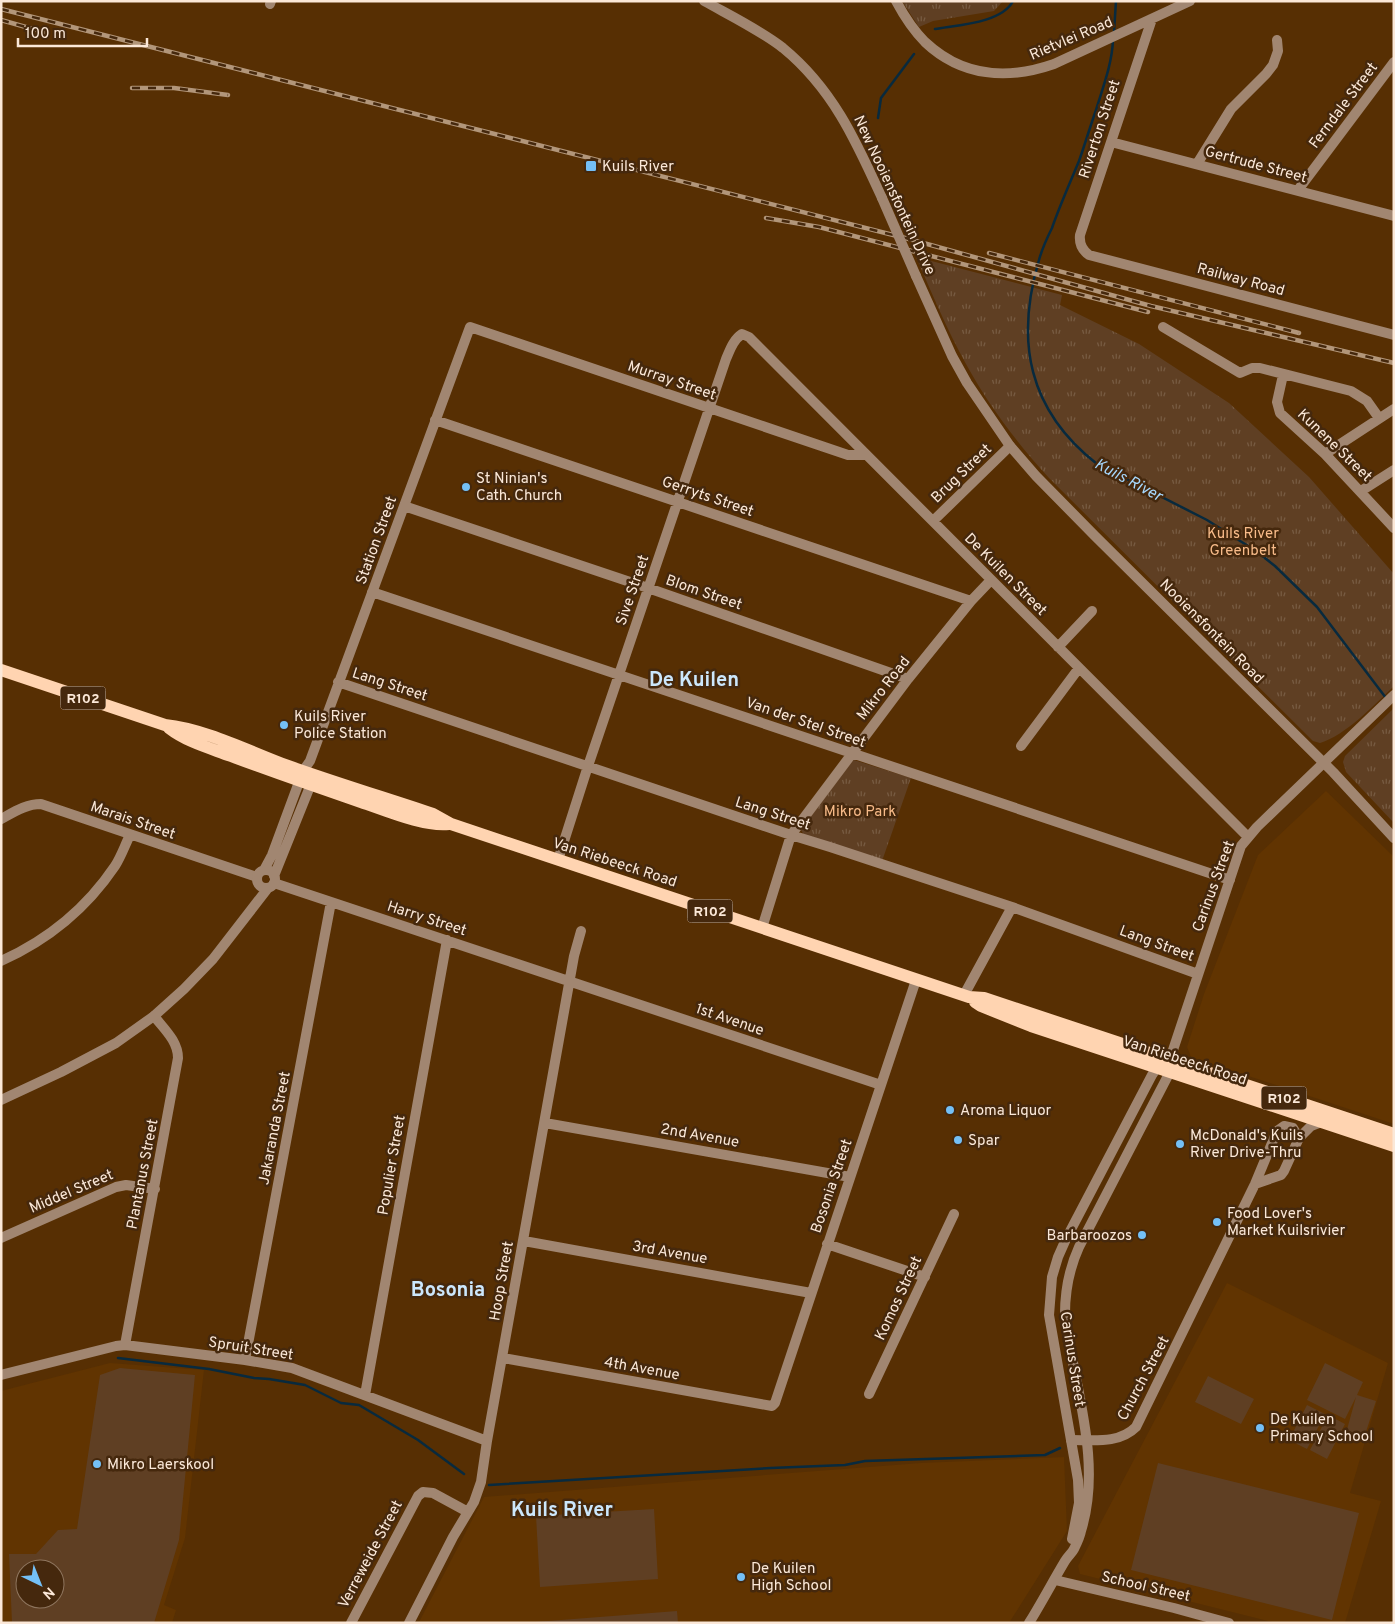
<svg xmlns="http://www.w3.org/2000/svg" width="1395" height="1624" viewBox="0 0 1395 1624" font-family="Overpass,sans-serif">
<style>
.built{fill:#613401;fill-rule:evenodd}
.grass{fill:url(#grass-tufts)}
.pitch{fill:#5f3f23;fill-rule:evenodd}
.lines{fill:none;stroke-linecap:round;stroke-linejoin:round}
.stream{stroke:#082a3e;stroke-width:2.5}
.minor{stroke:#a18671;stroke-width:10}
.tertiary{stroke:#a18671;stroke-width:10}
.primary{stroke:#ffd4b1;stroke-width:12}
.rail-casing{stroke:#b2967a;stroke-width:4.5}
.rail{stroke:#45280d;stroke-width:2.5;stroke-dasharray:8;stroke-linecap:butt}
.tertiary-bridge{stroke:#a18671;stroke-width:10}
.poi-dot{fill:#74c0f6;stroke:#45280d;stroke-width:2}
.labels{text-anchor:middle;stroke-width:5;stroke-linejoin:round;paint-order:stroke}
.shield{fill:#45280d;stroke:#c4ae9b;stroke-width:1}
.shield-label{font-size:14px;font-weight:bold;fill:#fbe8d8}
.street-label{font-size:15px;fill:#fbe8d8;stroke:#45280d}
.poi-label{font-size:15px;fill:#fbe8d8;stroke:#45280d;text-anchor:start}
.park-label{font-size:15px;fill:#f8bb89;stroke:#45280d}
.water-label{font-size:16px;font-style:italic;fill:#a6d7fc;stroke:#45280d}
.district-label{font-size:20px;font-weight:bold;fill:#cce7fc;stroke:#45280d}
</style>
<defs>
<pattern id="grass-tufts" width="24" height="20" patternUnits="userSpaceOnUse" patternTransform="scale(1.25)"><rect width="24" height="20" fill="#5f3f23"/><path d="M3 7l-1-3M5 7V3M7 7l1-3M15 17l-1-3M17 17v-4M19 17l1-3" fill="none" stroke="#775b42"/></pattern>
</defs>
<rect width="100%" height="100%" fill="#572f03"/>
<path class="built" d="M1326,791L1394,857V1124L1191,1057L1187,1047L1204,994L1258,855Z
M1227,1283L1388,1363L1350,1493L1381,1501L1345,1623H1276L1080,1574L1078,1566Z
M110,1363L204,1370L185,1538L164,1605L176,1610L172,1623H1V1391ZM25,1569H55V1599H25Z
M1064,1457L1067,1531L1009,1623L419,1622L484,1497L921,1463Z"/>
<path class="grass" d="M902,1H1003L994,11L933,21L919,27Z
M916,257L1062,295L1060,305L1139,344L1229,403L1309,477L1394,574V686C1374,705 1346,735 1320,743L1313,741L1049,478C1017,443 989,406 966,364C947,330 932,293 916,257Z
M1394,708V823L1346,772L1343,762L1345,756Z
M854,760L911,778L882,861L804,835L801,830L851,762Z"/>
<path class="pitch" d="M1325,1363L1363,1382L1357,1395L1376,1401L1364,1438L1346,1433L1356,1397L1345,1419L1307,1400Z
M120,1368L195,1375L179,1540L154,1623H12L9,1554H36L58,1530L77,1529L100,1375ZM25,1569H55V1599H25Z
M1208,1376L1254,1399L1241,1424L1195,1402Z
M1307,1405L1325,1414L1307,1449L1289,1440Z
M1328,1415L1345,1424L1327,1459L1310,1450Z
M1158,1463L1359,1513L1332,1620L1131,1570Z
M654,1509L658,1579L540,1587L536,1516Z
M677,1611L678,1623H522Z"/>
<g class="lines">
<path class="stream" d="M935,29C957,25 1002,23 1013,1
M1114,32L1116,1
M1113,40C1112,64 1103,87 1096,110C1090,127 1085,144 1079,161C1070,183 1060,205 1052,228C1047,238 1042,249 1039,260C1015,341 1028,410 1097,464L1207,520L1256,551L1275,566L1317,607L1386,698
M878,118L881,98L914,54
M118,1358L209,1369L254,1378L269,1379L305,1385L341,1403L359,1405L418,1440L464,1474
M489,1485L771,1468L845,1465L865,1461L1045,1455L1060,1448"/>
<path class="minor" d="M896,1C904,16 913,30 925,42C962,77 1008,80 1054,64L1190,1
M270,4L271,1
M1152,19L1080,235C1079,244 1082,250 1089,255L1394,335
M1111,142L1394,216
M1197,164L1231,109L1266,74L1273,65L1278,51L1277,40
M1298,190L1394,62
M1163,327L1240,373L1252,368H1260L1351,391L1367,401L1379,418
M1283,375L1277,402L1280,413L1325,454L1394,528
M435,420L971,601
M1325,454L1394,409
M1361,491L1394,470
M404,506L648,588L908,679
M933,521L1010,446
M372,592L1230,880
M1058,647L1092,611
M338,682L791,835L830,847L1012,907L1198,974
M1021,746L1079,668
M303,771L310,761L470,327L848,455H866
M1,819C14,812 26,804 41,804L257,877
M558,860L588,766L726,359C730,350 733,340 742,334L749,337L1247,836
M274,883L881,1085
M762,928L791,835L908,679L971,601L991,580
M1,961C48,940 86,909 115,866C121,857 125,845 130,835
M964,995L1012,907
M1175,1061L1172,1053L1241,846L1257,827L1394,695
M545,1123L850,1177
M1299,1138L1311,1126L1321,1122
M1,1238L116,1187L126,1185L155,1189
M524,1241L811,1293
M827,1244L925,1277
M125,1345L178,1058C178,1041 164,1029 154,1016
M503,1358L772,1406L775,1403L916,980
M245,1360L331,902
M1,1375L116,1346L125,1345L245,1360L292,1368L487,1441
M869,1394L954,1214
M365,1395L447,940
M1071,1440C1094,1440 1119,1444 1136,1427L1255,1184L1277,1131L1284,1126L1293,1128L1299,1138L1284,1171L1281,1175L1255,1184
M1055,1580L1174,1608L1229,1623
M351,1623L418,1496L423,1492L433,1493L468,1512
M409,1623L453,1537L474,1502L481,1482L487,1441L574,956L581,931"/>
<path class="tertiary" d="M704,1C729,15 760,30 783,48C833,89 856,141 882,198
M916,276L952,356L967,383L1010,446L1036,476L1095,536L1333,772L1394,838
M257 879a9 9 0 1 1 18 0a9 9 0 1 1-18 0Z
M264,870L272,855L302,774
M274,876L313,779
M1,1100L61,1072L116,1043L154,1016L184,989L213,959L268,888
M1072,1539L1079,1503L1078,1480L1049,1315L1052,1277L1058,1257L1066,1239L1152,1075L1160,1063
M1029,1623C1042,1602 1053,1581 1065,1561C1068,1556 1072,1553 1074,1549C1077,1543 1080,1537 1081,1531C1103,1460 1073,1384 1065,1314C1065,1289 1069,1269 1079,1247L1173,1066"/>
<path class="primary" d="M1,670L165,725C205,729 250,752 288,766C336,783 385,798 433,814L451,824L969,997L984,998L1394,1134
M169,728C187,742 210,748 231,756C274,772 317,787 361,802C385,810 424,827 449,824
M975,1002L981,1006L1031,1026L1394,1146"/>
<g class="rail-casing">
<path id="rail" d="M1,9L909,239L1151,306L1394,363
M1,20L47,33
M132,88H174L228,95
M766,218L819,227L1148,312
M989,253L1299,333"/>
</g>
<use href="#rail" class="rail"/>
<path class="tertiary-bridge" d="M882,198L916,276"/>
</g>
<g class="poi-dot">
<rect x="585" y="160" width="12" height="12" rx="2.5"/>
<circle cx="466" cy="487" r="5"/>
<circle cx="284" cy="725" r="5"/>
<circle cx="950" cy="1110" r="5"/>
<circle cx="958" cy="1140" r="5"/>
<circle cx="1180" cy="1144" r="5"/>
<circle cx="1217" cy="1222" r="5"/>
<circle cx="1142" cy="1235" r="5"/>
<circle cx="1260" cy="1428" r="5"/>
<circle cx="97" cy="1464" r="5"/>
<circle cx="741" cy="1577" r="5"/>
</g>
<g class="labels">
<g class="shield">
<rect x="60.5" y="686.5" width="45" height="23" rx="4"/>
<rect x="687.5" y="899.5" width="45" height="23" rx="4"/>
<rect x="1261.5" y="1086.5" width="45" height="23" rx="4"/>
</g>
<g class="shield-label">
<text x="83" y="703">R102</text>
<text x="710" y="916">R102</text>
<text x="1284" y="1103">R102</text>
</g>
<g class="street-label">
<text transform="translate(1071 38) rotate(-23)" y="5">Rietvlei Road</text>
<text transform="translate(1343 105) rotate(-53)" y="5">Ferndale Street</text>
<text transform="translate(1099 129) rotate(-72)" y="5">Riverton Street</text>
<text transform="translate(1256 164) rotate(15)" y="5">Gertrude Street</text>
<text transform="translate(895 195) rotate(65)" y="5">New Nooiensfontein Drive</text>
<text transform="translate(1241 279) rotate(15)" y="5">Railway Road</text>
<text transform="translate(672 380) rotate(19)" y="5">Murray Street</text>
<text transform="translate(1335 445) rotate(44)" y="5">Kunene Street</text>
<text transform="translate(961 473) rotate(-44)" y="5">Brug Street</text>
<text transform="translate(708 496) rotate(19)" y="5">Gerryts Street</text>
<text transform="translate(376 540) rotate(-70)" y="5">Station Street</text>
<text transform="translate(1006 574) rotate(45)" y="5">De Kuilen Street</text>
<text transform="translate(632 590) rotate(-71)" y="5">Sive Street</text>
<text transform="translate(704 592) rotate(19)" y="5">Blom Street</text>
<text transform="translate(1212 631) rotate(45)" y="5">Nooiensfontein Road</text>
<text transform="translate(390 684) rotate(18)" y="5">Lang Street</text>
<text transform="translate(883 688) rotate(-52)" y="5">Mikro Road</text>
<text transform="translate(806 722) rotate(19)" y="5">Van der Stel Street</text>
<text transform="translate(773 813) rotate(18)" y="5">Lang Street</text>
<text transform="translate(133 820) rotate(19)" y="5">Marais Street</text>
<text transform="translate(615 862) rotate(18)" y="5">Van Riebeeck Road</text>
<text transform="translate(1213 886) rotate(-70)" y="5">Carinus Street</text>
<text transform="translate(427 918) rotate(18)" y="5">Harry Street</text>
<text transform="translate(1157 943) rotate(20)" y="5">Lang Street</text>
<text transform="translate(730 1019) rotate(19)" y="5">1st Avenue</text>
<text transform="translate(1185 1060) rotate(18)" y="5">Van Riebeeck Road</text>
<text transform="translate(274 1128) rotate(-79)" y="5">Jakaranda Street</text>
<text transform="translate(700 1135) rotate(10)" y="5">2nd Avenue</text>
<text transform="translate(391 1165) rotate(-80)" y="5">Populier Street</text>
<text transform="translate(142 1174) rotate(-79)" y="5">Plantanus Street</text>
<text transform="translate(831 1186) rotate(-71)" y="5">Bosonia Street</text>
<text transform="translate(71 1191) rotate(-23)" y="5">Middel Street</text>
<text transform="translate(670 1252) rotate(10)" y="5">3rd Avenue</text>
<text transform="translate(501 1281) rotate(-80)" y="5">Hoop Street</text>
<text transform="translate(898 1298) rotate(-65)" y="5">Komos Street</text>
<text transform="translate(251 1348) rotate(9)" y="5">Spruit Street</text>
<text transform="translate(1073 1359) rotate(81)" y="5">Carinus Street</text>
<text transform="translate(642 1368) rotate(10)" y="5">4th Avenue</text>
<text transform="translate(1143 1378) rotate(-62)" y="5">Church Street</text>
<text transform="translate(370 1554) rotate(-62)" y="5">Verreweide Street</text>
<text transform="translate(1146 1586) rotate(13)" y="5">School Street</text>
</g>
<g class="poi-label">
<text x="602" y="171">Kuils River</text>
<text x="476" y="483">St Ninian's<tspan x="476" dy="17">Cath. Church</tspan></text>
<text x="294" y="721">Kuils River<tspan x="294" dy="17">Police Station</tspan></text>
<text x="960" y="1115">Aroma Liquor</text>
<text x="1190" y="1140">McDonald's Kuils<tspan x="1190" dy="17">River Drive-Thru</tspan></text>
<text x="968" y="1145">Spar</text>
<text x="1227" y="1218">Food Lover's<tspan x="1227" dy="17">Market Kuilsrivier</tspan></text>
<text x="1132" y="1240" text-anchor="end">Barbaroozos</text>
<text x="1270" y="1424">De Kuilen<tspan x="1270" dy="17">Primary School</tspan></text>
<text x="107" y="1469">Mikro Laerskool</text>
<text x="751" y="1573">De Kuilen<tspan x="751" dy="17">High School</tspan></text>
</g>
<g class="park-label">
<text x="1243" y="538">Kuils River<tspan x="1243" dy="17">Greenbelt</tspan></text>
<text x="860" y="816">Mikro Park</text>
</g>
<g class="water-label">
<text transform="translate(1129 479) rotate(28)" y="6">Kuils River</text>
</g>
<g class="district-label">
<text x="694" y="686">De Kuilen</text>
<text x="448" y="1296">Bosonia</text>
<text x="562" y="1516">Kuils River</text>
</g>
</g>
<rect width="1395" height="1624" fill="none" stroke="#fbe8d8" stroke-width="5"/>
<g transform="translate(40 1584) rotate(137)"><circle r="24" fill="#45280d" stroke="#8e755e"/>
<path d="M0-4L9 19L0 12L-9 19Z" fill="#74c0f6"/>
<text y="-8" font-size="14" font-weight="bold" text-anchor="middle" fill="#fbe8d8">N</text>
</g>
<path d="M18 38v8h129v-8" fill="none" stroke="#fbe8d8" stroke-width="2.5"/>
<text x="25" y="38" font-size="15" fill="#fbe8d8" stroke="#45280d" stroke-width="4" paint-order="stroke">100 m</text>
</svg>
